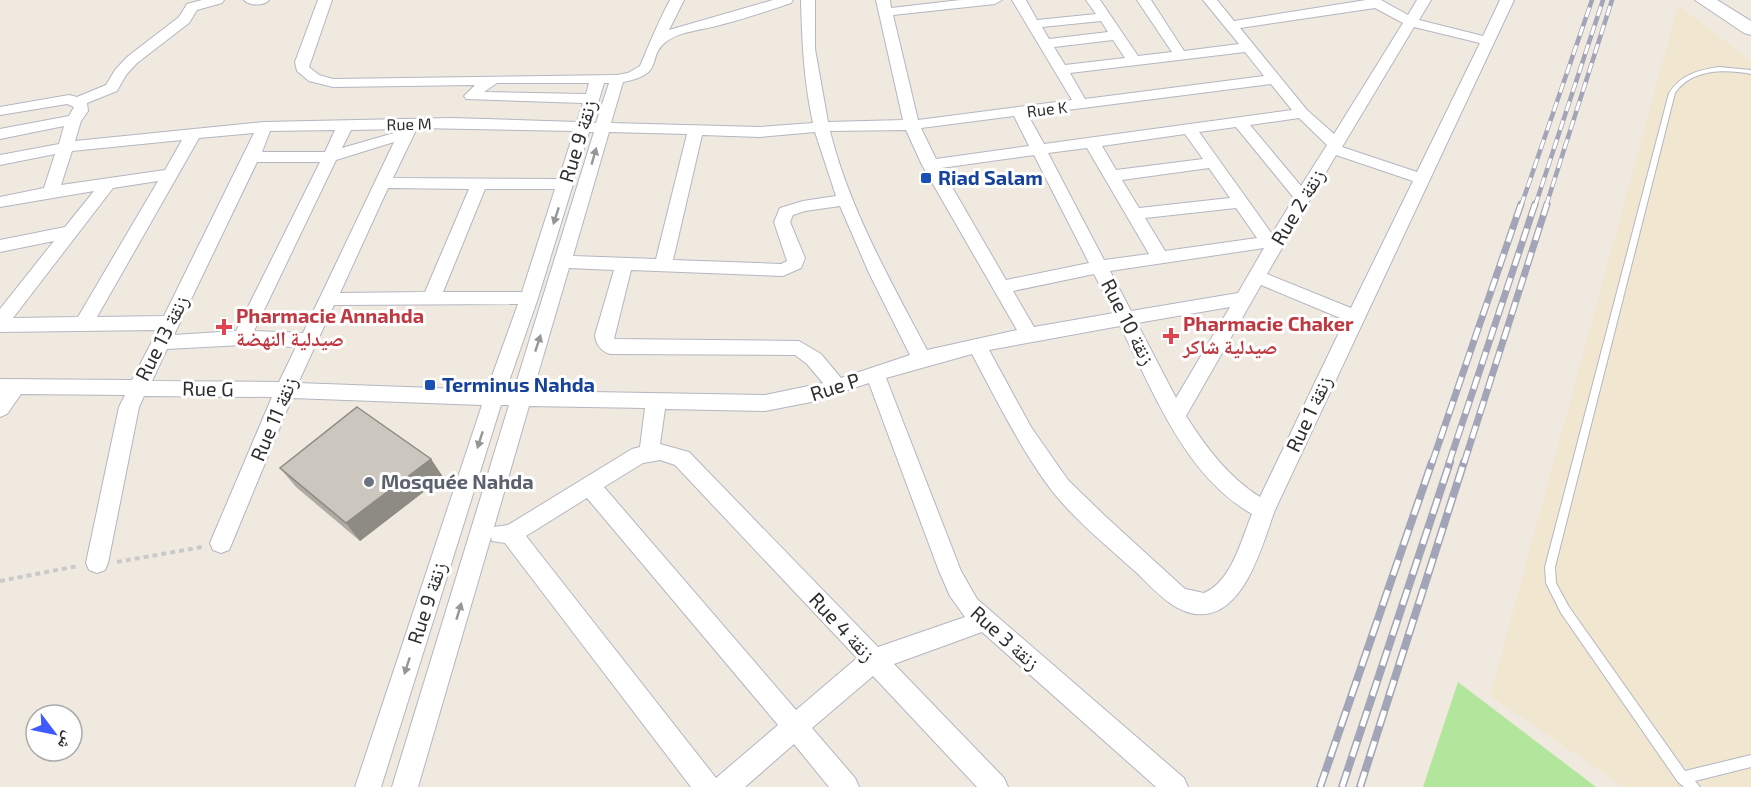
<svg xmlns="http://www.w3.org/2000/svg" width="1751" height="787" viewBox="0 0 1751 787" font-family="'Exo 2','Noto Naskh Arabic',sans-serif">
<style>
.education{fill:#f1e7d0}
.green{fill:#b2e69c}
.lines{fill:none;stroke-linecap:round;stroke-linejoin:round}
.service-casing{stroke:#b4b6c1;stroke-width:2}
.minor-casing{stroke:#b4b6c1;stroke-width:2}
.secondary-casing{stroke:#b4b6c1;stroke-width:2}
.path{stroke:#c9c9c9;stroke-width:4;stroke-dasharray:5 4;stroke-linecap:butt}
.service{fill:#fff;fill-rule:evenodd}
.minor{fill:#fff;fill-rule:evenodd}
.secondary{fill:#fff;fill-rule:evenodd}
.rail-far2-casing{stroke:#a2a5b8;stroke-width:4.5}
.rail-far1-casing{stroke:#a2a5b8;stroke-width:7}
.rail-casing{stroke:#a2a5b8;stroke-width:8}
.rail-far2{stroke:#fff;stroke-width:3;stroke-dasharray:10;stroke-linecap:butt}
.rail-far1{stroke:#fff;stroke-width:4.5;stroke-dasharray:13;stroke-linecap:butt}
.rail{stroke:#fff;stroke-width:5;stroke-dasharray:16;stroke-linecap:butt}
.wall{fill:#afaba3}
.shaded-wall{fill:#8e8b85}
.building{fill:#cbc7be;stroke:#8e8b85;stroke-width:1.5}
.oneway{fill:#969696}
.transit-dot{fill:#1a4fb4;stroke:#fff;stroke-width:2}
.health-dot{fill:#e0444e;stroke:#fff;stroke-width:2}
.worship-dot{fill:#6b7280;stroke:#fff;stroke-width:2}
.labels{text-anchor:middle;stroke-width:6;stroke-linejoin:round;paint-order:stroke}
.far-street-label{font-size:16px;fill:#2e2e2e;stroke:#fff}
.street-label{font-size:20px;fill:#2e2e2e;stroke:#fff}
.transit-label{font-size:20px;font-weight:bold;fill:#164399;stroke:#fff;text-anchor:start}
.health-label{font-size:20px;font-weight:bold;fill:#be3a42;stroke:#fff;text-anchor:start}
.worship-label{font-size:20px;font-weight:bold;fill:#5b616d;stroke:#fff;text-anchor:start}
</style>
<rect width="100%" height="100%" fill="#efe9e0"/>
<path class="education" d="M1678,5L1751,61V787H1624L1490,696Z"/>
<path class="green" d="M1458,682L1596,787H1423Z"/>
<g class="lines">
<g class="service-casing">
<path id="service" d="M1719,67L1751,70V74C1724,69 1692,69 1675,93L1555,567L1556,583L1569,607L1685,771L1751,755V767L1695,781L1700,787H1684L1678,782L1561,613L1546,583L1545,567L1669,93C1681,75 1697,70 1719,67Z"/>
</g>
<g class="minor-casing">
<path id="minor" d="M202,0H224L222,3L197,10L189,23L137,63L126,75L117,91L87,103L88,111L81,121L75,141L264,122L452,118L577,122L583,103L466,99L464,96L475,85L333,87L309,81L297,71L295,62L318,0H332L309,67L319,75L333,79L617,75L628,73L640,66C650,43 658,22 670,0H684L669,30L773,0H793L791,3C767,11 744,19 720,25C703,30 681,31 667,41C645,57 667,74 623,82L611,123L760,127L813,123C804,82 802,42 801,0H815V49L828,122L903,120L876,0H890L891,8L960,0H1002L995,4L893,15L918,120L1072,100L1012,0H1026L1037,20L1096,14L1086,0H1100L1138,56L1172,52L1137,0H1151L1184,51L1239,44L1203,0H1217L1234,21L1366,0H1381L1408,15L1417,0H1431L1419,20L1483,36L1500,0H1514L1275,510C1263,542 1246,611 1204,614C1178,617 1154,590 1137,573C1108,547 1076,521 1052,491C1020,448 997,401 972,354L886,378L961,571L977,599L1184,778L1188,787H1156L982,632L894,664L1004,778L1008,787H977L873,676L812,728L855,778L859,787H829L794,744L745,787H691L505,543L492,541L491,537L418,787H392L509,405H501L381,787H355L482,405L292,398L232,543L229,550L221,553L213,550L210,543L272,397L144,396L139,407L108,563L105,570L97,573L89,570L86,563L119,407L125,395L21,394L7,414L0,417V379L132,380L158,330L0,332V309L54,241L0,252V240L65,227L94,191L0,207V197L44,188L55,154L0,165V155L59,144L64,126L0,139V129L69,116L74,107L67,104L0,115V107L69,95L77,97L106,85L115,70L127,57L179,17L187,4ZM1375,8L1403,23L1334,134L1307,110L1240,28ZM1101,21L1108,32L1049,39L1042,27ZM1414,27L1480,43L1417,172L1342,147ZM1113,40L1125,58L1065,65L1054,47ZM1245,52L1264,76L1085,99L1070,73ZM497,83H589L586,94L484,92ZM604,83H609L596,123H592ZM1271,84L1292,110L1044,144L1028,115ZM1014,116L1029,146L936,159L921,128ZM1299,118L1327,145L1301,186L1250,125ZM1236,127L1294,198L1272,234L1199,132ZM417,128L574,131L559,179L393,178ZM402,129L401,131L342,148L351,130ZM335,130L325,152H262L270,131ZM906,130L922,165L1017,330L927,350C890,280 849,208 830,131ZM589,132H594L514,390H506L538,298ZM609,132L687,134L656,259L573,256ZM815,132L836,196L803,201L780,208L774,222L787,261L781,264L673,260L702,135L760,137ZM254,133L164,316L97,317L199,138ZM1185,134L1203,159L1116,170L1102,146ZM182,140L165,170L61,185L72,151ZM394,142L303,333L254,331L336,160ZM1087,148L1149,254L1104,260L1048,153ZM1034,155L1089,263L1006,280L941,168ZM1336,155L1413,181L1351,308L1267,274ZM257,162H320L236,331L174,335ZM1209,168L1230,198L1139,208L1122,180ZM158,181L78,317L13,318L113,188ZM388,188L469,189L425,292L340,293ZM485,189H555L522,292H443ZM840,206L869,273L910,355L841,378L821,354L799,341L614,339L631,270L783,276L801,268L805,258L790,222L793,215L805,211ZM1236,208L1257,238L1165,251L1145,218ZM1264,248L1238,293L1131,311L1110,271ZM569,268L614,270L595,335C596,345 601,351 610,354L795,355L807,364L823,383L765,395L533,391ZM1094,274L1114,313L1034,327L1013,291ZM1261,285L1345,320L1260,497C1228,477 1206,447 1186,416ZM518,304L487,390L298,383L334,305ZM1230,307L1176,398L1137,323ZM1120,326C1154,392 1184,475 1252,514C1241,540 1232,581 1204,593L1185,589L1104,515L1068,480L1031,427L989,350ZM242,345L296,347L279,382L152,381L167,349ZM869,383L939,571L950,596L965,617L878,647L689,452L660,444L665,409L765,411L811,402ZM529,406L645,408L640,447L632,449L508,525L494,527ZM660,460L675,465L857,658L796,710L604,487L643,463ZM587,498L778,725L716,778L526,536Z
M244,0H269C264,6 249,6 244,0Z"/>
</g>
<g class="secondary-casing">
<path id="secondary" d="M1695,0H1717L1751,21V35L1744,33Z"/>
</g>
<path class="path" d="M117,562L202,547
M0,581L78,566"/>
<use href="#service" class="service"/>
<use href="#minor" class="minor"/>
<use href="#secondary" class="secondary"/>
<g class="rail-far2-casing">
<path id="rail-far2" d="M1521,206L1592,0
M1535,206L1603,0
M1546,206L1612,0"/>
</g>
<g class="rail-far1-casing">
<path id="rail-far1" d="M1432,463L1521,204
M1449,463L1535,204
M1464,463L1547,204"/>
</g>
<g class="rail-casing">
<path id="rail" d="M1320,787L1432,462
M1342,787L1450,462
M1360,787L1464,462"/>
</g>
<use href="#rail-far2" class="rail-far2"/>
<use href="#rail-far1" class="rail-far1"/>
<use href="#rail" class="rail"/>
</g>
<path class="wall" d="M431,459L443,477L360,541L296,487L280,468Z"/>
<path class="shaded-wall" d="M431,459L443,477L360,541L346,523Z"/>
<path class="building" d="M357,407L431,459L346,523L280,468Z"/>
<defs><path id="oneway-solid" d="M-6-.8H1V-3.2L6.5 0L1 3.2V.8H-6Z" transform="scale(1.5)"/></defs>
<g class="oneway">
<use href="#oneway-solid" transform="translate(594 156) rotate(-74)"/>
<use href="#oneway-solid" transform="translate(556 216) rotate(108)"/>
<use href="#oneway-solid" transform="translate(538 343) rotate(-72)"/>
<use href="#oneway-solid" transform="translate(480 440) rotate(108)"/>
<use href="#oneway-solid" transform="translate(459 611) rotate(-73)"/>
<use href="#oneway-solid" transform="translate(407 666) rotate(108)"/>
</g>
<g class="transit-dot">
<rect x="920" y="172" width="12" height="12" rx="3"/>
<rect x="424" y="379" width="12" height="12" rx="3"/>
</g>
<g class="health-dot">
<path d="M221 318h6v6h6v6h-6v6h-6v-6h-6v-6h6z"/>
<path d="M1168 327h6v6h6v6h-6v6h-6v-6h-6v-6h6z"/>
</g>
<circle class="worship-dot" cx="369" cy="482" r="6"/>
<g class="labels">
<g class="far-street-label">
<text transform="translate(1047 109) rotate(-7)" y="6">Rue K</text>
<text transform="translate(409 124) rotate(-1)" y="6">Rue M</text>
</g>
<g class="street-label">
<text transform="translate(578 141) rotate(-73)" y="7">Rue 9 زنقة</text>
<text transform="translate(1298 207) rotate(-59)" y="7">Rue 2 زنقة</text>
<text transform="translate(1128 322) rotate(63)" y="7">Rue 10 زنقة</text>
<text transform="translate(162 338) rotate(-63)" y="7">Rue 13 زنقة</text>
<text transform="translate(835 387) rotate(-18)" y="7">Rue P</text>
<text transform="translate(208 389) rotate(1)" y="7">Rue G</text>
<text transform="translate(1309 414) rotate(-65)" y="7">Rue 1 زنقة</text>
<text transform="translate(274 419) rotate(-67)" y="7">Rue 11 زنقة</text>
<text transform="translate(427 603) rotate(-72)" y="7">Rue 9 زنقة</text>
<text transform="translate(842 627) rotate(47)" y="7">Rue 4 زنقة</text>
<text transform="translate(1005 638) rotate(42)" y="7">Rue 3 زنقة</text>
</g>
<g class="transit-label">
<text x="938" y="185">Riad Salam</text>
<text x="442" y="392">Terminus Nahda</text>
</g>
<g class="health-label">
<text x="236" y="323">Pharmacie Annahda<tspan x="236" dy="23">صيدلية النهضة</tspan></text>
<text x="1183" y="331">Pharmacie Chaker<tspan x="1183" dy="23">صيدلية شاكر</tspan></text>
</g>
<g class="worship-label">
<text x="381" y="489">Mosquée Nahda</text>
</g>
</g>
<g transform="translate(54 733) rotate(122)"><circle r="28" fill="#ffffff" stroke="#ababab" stroke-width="1.5"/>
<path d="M0-4.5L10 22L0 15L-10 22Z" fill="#3e59ff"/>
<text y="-9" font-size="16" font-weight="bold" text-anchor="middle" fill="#2e2e2e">ش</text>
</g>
</svg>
